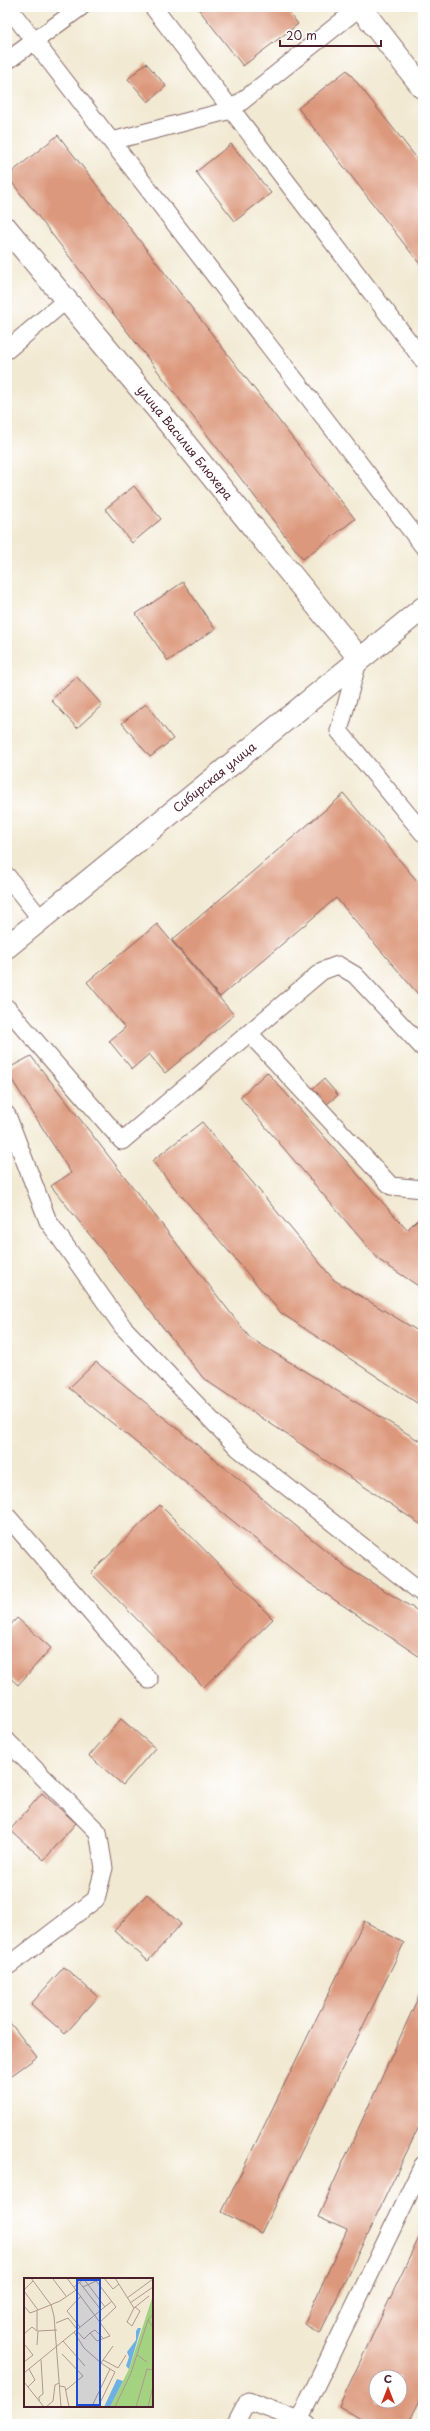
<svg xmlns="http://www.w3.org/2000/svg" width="430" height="2431" viewBox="0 0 430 2431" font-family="'Playpen Sans',sans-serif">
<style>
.building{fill:#dc987c;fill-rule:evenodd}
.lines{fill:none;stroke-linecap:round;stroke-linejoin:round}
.service-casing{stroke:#856665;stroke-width:19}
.minor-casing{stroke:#856665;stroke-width:24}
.service{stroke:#fff;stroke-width:17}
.minor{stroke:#fff;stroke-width:22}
.labels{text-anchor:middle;stroke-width:4;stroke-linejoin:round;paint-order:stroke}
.street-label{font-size:12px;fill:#4a1f2b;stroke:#fff}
.inset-road{fill:none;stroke:#af988f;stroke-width:1}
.view{fill:#1d4ed8;fill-opacity:0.15;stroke:#1d4ed8;stroke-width:2}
.inset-edge{fill:none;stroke:#4a1f2b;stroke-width:2}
</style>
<rect width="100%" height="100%" fill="#fff"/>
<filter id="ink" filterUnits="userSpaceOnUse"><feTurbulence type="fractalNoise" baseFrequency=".025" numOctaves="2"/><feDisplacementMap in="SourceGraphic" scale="8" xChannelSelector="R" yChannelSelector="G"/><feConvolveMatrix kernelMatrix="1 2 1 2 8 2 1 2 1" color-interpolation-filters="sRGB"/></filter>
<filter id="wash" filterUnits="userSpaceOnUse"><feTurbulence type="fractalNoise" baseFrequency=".012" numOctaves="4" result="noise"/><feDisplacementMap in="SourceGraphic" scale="16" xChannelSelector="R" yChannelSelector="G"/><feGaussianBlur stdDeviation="0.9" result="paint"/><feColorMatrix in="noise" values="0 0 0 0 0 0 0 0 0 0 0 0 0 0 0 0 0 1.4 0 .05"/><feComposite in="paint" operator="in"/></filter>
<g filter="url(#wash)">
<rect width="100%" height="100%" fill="#f2e9d2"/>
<g id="blocks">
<path class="building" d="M197,7H285L298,24L243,66Z
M146,63L166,86L148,102L128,79Z
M347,70L423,166V268L298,108Z
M58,135L355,519L303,559L7,176Z
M231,144L271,193L235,221L196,172Z
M134,486L161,519L132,543L105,509Z
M183,582L215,629L168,661L136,614Z
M77,677L102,705L77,728L51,700Z
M146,704L173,739L150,757L122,723Z
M344,794L423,888V1000L336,898L220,997L172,940Z
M157,924L234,1015L165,1073L149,1054L132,1069L109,1041L125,1028L87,982Z
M31,1056L250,1338L423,1443V1526L204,1379L51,1186L71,1173L7,1072V1069Z
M267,1072L407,1230L423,1214V1289L379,1260L240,1097Z
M324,1079L338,1095L322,1108L309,1092Z
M202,1122L334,1280L423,1334V1407L281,1313L152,1161Z
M96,1362L346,1567L423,1614V1659L308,1582L69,1388Z
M160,1505L273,1619L204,1687L91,1573Z
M17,1618L51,1648L18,1685L7,1675V1629Z
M121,1719L155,1748L123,1785L89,1756Z
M42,1793L76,1823L44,1860L10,1830Z
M147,1894L181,1924L148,1961L114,1931Z
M364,1921L404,1943L261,2233L222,2212Z
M64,1967L98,1997L65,2034L31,2004Z
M423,1987V2118L320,2333L304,2324L347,2230L318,2217Z
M7,2019L37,2057L12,2075L7,2068Z
M423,2229V2394L408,2424H369L339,2406ZM376,2377H400V2401H376Z"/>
</g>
</g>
<g filter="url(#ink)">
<use href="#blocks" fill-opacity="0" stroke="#856665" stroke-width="1"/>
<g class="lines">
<g class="service-casing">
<path id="service" d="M8,7L423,546
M153,7L423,360
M7,61L81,7
M112,141L231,110L360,7
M7,350L65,301
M359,658L339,731L423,833
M7,876L40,918
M7,1008L122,1141L249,1033L391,1186L423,1189
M249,1033L322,971L338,965L355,975L423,1048
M7,1115L48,1221L123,1327L238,1448L423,1594
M7,1516L149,1680
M7,1741L98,1832L104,1868L96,1899L7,1967
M236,2424L248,2401L299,2420
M308,2424L299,2420L423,2165"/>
</g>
<g class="minor-casing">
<g id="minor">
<path d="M360,7L423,88"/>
<path id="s1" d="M7,229L158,410L359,658"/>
<path id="s2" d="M7,947L423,608"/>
</g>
</g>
<use href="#service" class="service"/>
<use href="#minor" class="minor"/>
</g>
</g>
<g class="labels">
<g class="street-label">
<text dy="4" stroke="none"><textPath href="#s1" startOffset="278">улица Василия Блюхера</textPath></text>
<text dy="4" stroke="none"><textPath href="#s2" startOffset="268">Сибирская улица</textPath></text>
</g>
</g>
<g transform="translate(24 2278)">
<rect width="129" height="129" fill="#f2e9d2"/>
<path d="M129,17V129H86L105,91Z" fill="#a3d280"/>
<path d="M114,50H117L105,91L102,88L105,79L103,74L112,62V53ZM93,101L99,103L86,129H80Z" fill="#6db0e2"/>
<path class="inset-road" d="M7,0L27,27L30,38L37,129M43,0L86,58L73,63L66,55L60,61L52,52M52,0L77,32M59,0L81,29M70,0L92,29L75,45M80,0L89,11L95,6M91,0L110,30L125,18M29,1L42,18M50,9L60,1M59,9L72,3M0,12L9,3M0,13L14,32L36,23L52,12M103,20L129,1M106,25L129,9M0,28L6,35L14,32M110,30L103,44L108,48L116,33L111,29M129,36L124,42L129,49M32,45L44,40L53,51M56,49L43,33L57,18M13,53V33M50,54L60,70L77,85L89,68M66,55L71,52L80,61M0,56L8,49L13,53M39,63L61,88M13,67L14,53L33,52M38,76L59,98L42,112M113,77L123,84M79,82L94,90L102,77M0,84L9,77L1,67M77,85L86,91L91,94L74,129L69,126L86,91M0,95L88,23M0,104L20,129M36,108L41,109L45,129M4,109L11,102L5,91M15,123V119L19,116L17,82M22,129L29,123L31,107L35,105M91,129L107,95L124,42M112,129L123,91L129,92M124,129L129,108"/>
<path class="view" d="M53,2H76V127H53Z"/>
<rect width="129" height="129" class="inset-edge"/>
</g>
<rect width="430" height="2431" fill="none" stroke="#fff" stroke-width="24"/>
<g transform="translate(388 2389)"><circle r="19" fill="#ffffff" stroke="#b7a5aa"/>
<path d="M0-3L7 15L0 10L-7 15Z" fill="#c8321e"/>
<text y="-6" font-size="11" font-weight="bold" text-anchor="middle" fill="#4a1f2b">С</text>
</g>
<path d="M280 40v6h101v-6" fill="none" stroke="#4a1f2b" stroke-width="2"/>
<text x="286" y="40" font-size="12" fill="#4a1f2b" stroke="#ffffff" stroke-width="3" paint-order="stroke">20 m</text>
</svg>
